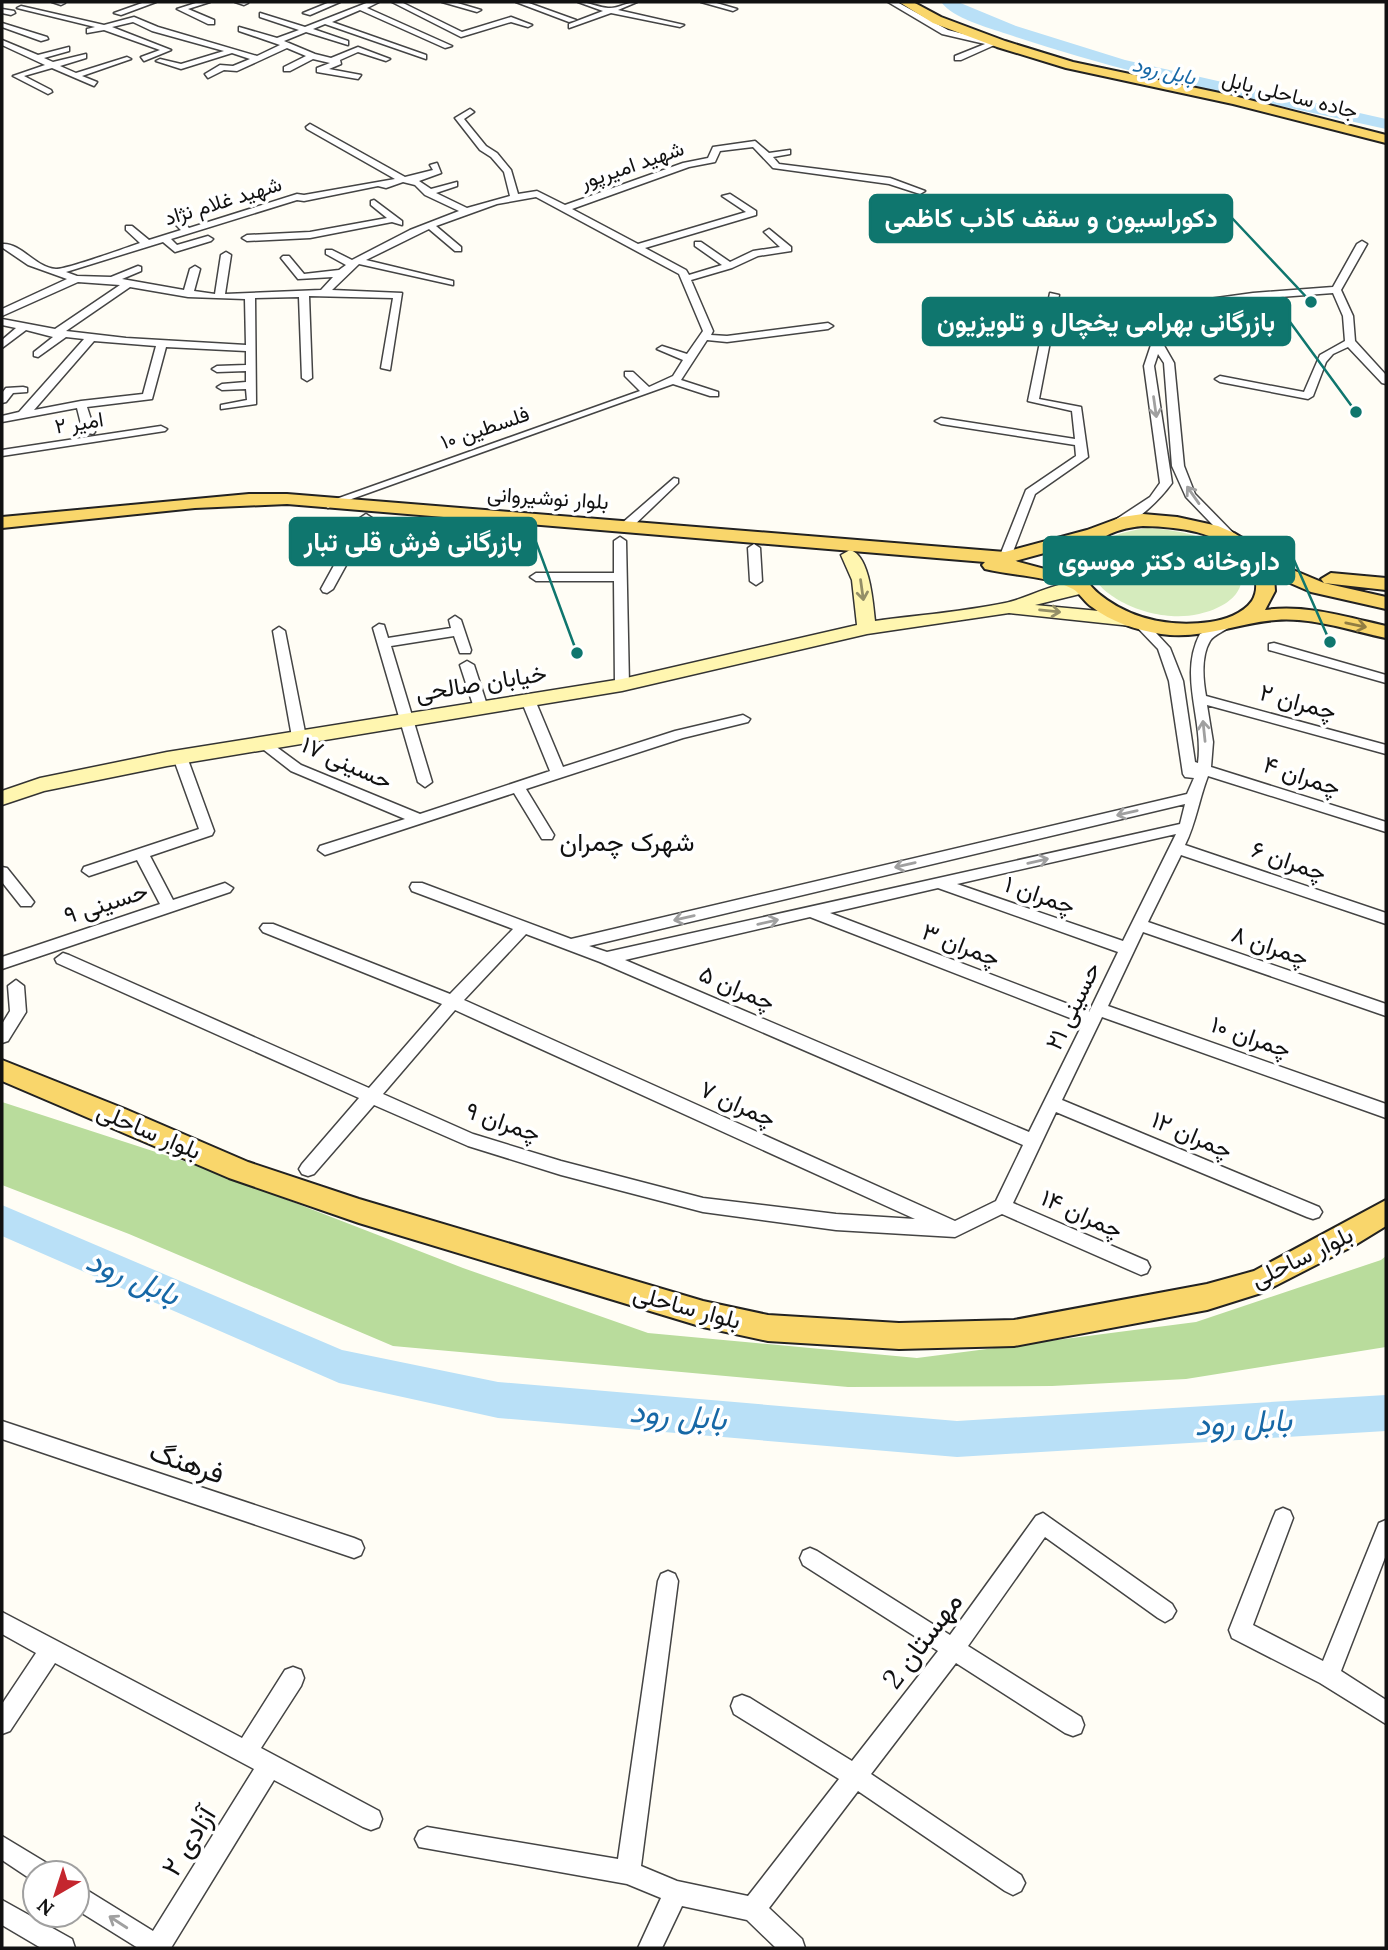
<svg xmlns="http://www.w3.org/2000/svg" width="1388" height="1950" viewBox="0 0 1388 1950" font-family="Lora,Vazirmatn,serif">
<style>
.green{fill:#d5ebbd}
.forest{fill:#b9dc9c}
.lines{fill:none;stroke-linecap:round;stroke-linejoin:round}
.river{fill:#b9e0f7;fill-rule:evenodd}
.street-casing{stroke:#444;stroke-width:3}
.secondary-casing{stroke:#333;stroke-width:3}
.primary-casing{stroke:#222;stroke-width:4}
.street{fill:#fff;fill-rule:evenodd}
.secondary{fill:#fff6b0;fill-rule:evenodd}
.primary{fill:#f9d66b;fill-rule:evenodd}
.oneway{stroke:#a0a0a0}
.oneway2{stroke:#948f68}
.oneway3{stroke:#917d42}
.labels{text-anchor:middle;stroke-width:7;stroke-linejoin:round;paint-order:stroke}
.far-water-label{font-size:21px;font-style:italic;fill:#1768a6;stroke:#fff}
.far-street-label{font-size:21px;fill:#111;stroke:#fff}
.street-label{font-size:24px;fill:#111;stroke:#fff}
.neighbourhood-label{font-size:26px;fill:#111;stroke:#fff}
.near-street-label{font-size:28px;fill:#111;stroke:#fff}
.near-water-label{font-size:32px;font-style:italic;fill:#1768a6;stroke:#fff}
.leader{fill:none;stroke:#0f766e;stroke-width:2.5}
.callout-dot{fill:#0f766e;stroke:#fff;stroke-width:2.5}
.callout{fill:#0f766e;stroke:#0f766e;stroke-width:2.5}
.callout-label{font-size:26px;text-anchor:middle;font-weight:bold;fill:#fff}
</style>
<rect width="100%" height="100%" fill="#fffdf5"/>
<path class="green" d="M1148,528C1172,530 1198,533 1219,547C1260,575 1240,605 1199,614C1122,631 1024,544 1148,528Z"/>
<path class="forest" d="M2,1102L202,1167L463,1268L648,1333L917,1358L1196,1322L1381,1260L1386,1256V1347L1186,1379L1052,1386L848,1387L393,1346L129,1234L2,1185Z"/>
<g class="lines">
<path class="river" d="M941,2H958L1016,26L1125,60L1386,119V129C1259,101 1130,76 1007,34C987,27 954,19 941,2Z
M2,1205L342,1350L498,1382L957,1421L1386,1395V1431L957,1457L498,1418L339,1383L2,1236Z"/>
<g class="street-casing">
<path id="street" d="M52,2H64L65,3L61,5Z
M145,2H156L121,15L114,13Z
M199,2H210L188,9L214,20V24H208L177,9Z
M235,2H247L248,3L244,5Z
M330,2H340L310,15L303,13Z
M369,2H379L367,8L452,46L445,48L360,10L332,22L426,55V59L325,24L313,29L348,41V45L306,32L284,41L315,54L331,58L358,47L390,59L386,61L358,52L340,60L341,64L329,69L361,75L358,79L317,72V68L330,63L313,59L290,71H284V67L306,56L287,48L237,71L224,70L208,78L205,74L220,65L233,66L250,59L232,53L181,69L156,61L160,59L181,64L224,51L152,31L133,22L112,27L171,50L144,61L141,57L160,50L104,30L87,33V29L95,27L17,8L21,6L104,25L134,17L158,27L257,56L280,45L239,31V27L277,38L299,30L260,17V13L305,27Z
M392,2H401L462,32L511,17L532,25L528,27L511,22L461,37Z
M442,2H454L481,10L477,12Z
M516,2H526L576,20L569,22Z
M578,2C589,2 597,7 608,8C617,9 627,2 637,2L618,10L684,25L680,27L611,13L569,28V24L603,11Z
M701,2H713L737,9L733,11Z
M888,2H897L948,30L999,43L961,60H955V56L985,44L942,34Z
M2,9L14,11L15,13L11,15L2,13Z
M2,23L47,37L48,39L41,41L2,27Z
M2,40L38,55L69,47V51L44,58L53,62L86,54V58L60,66L76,73L127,57L131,59L82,76L97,82L94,86L52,68L24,76L51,90L52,92L48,94L13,76L45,65L2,45Z
M470,109L474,112L464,119L486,146L497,153L511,170L518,194L537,191L565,205L683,163L708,158L713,147L755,141L769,153L790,150V154L773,157L779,164L890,178L925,191L920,194L889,184L773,168L753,147L720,151L715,162L689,167L572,209L638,244L746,212L722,196L730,194L756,211V215L645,248L686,270L689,275L722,265L695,246V242H701L730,262L753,251L780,247L764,232L769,229L791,247V251L758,256L732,268L691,280L713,331L711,335L727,336L828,323L833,326L828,329L727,342L707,340L681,380L718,392V396H710L673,384L332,506L328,508L322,504L640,391L625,376V372H633L649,387L673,376L683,360L657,349L662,346L687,354L703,331L679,274L536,197L497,204L436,226L461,247V251H455L429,229L366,260L453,281V285L359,264L332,290L402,293L390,370L381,368L393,298L309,296L312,378L307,381L302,378L299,297L255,298L256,404L221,409V405L247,400L246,389L222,390L217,387L222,384L246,382V371L217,372L212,369L217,366L246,365V351L166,347L152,399L87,407L95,432L93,434L83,432L77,408L2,422V416L19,412L84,339L66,337L38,357L34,356V352L53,337L26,330L2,348V340L16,328L2,325V319L55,329L120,285L78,282L2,316V309L67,279L28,265L3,248V244C21,243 36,268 56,269C68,269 125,248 140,243L126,230V226H132L149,240L181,230L170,219V215H176L189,228L297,194L304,195L395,179L307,129L306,127L310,124L405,177L433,170L430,165L437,163L441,173L419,181L431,189L457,182V186L436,193L467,208L510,196L504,172L491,157L480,150L455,118ZM403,182L415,185L425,195L459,211L410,230L352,260L332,250H326V254L346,265L339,270L304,274L289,256H283L281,258L298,279L333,277L321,290L225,294L231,255L226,252L221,255L215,294L194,291L200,269L195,266L190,269L184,290L122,279L141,271V267L138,266L111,277L77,276L66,272L163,242L175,252L211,241L213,239L208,236L177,245L171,239L297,200L304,201L378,186L386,188ZM130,287L188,297L245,299L246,345L126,338L66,331ZM94,341L156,346L143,394L81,401L34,410Z
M374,200L402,221V225L392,222L310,238L247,241L242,238L247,235L310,232L387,218L371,205V201Z
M1362,241L1367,244L1341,290L1353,316L1355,341L1386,375V384L1382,383L1348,347L1333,354L1326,362L1313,396L1308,399L1220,382L1215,379L1220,376L1304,392L1320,355L1345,341L1343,316L1333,293L1253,299L1158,312L1155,316L1162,342L1174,363L1184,466L1195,494L1243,543L1241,546H1233L1186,497L1172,466L1164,363L1158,354L1154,366L1172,483C1162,497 1133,528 1115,526V520L1150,497L1160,483L1144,366L1152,342L1145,316L1151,307L1253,293L1333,287L1357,244Z
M1050,293L1059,295L1039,399L1081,407L1088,457L1035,494L1011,557L1022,566L1016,570L999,558L1026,490L1076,456L1075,445L941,424L935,421L941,418L1075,439L1072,411L1028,401Z
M23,387L27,388V392L13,393L6,402L2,403V393L6,388Z
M161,426L167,429L165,431L2,456V450Z
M674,478L678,479V483L629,530H621V524Z
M366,514L372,518L333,589L327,593L323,592L321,589L360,518Z
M620,537L626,541L629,685L622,689L615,685L614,581H536L530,577L536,573H614V541Z
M754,544L760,548L762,581L756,585L750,581L748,548Z
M455,616L461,620L471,650L470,653H460L454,636L391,646L432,782L425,787L418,782L373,628L379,624L384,625L388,638L451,628L449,620Z
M1139,619L1144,620L1170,648L1183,681L1195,762L1198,763C1204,720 1178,676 1200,634L1226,621L1232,625C1226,631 1214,634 1210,641C1201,656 1203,680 1206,696L1386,745V754L1207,705L1213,742L1211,767L1386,822V832L1208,776C1199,799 1196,823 1185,845L1386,913V924L1181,855L1148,922L1386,1004V1016L1143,932L1108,1006L1386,1104V1118L1102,1017L1062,1100L1319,1207L1322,1212L1319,1217L1313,1219L1307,1217L1056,1112L1013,1203L1147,1261L1150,1267L1147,1273L1141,1275L1002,1214L955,1237L836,1230L703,1212L561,1175L468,1146L374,1105L314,1174L308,1176L302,1174L299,1169L302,1164L359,1098L57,963L55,959L63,953L69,955L369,1088L442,1004L263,932L260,928L263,924H273L450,994L513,929L412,891L410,887L412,883H422L571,939L1187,794L1194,778L1185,777L1183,774L1169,681L1158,649L1133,623ZM1185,804L1180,824L607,952L589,946ZM1176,834L1123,941L957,884ZM938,888L1118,952L1089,1012L830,913ZM810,917L1083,1023L1029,1132L625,960ZM526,934L600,962L1023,1145L996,1201L955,1221L464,1000ZM455,1010L915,1219L836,1214L703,1198L561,1161L473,1134L383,1094Z
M279,627L285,631L306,737L299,741L292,737L273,631Z
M1274,643L1386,675V683L1269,650V644Z
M467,661L474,665L488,708L486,711L481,712L474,708L460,665Z
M528,696L535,700L563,767L675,731L743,715L750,719L748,722L683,738L526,789L554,835L552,839H542L514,793L325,855L318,850L320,846L405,819L291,771L255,743L257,740H267L301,765L420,814L550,771L521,700Z
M180,752L187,757L214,831L212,835L150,856L173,900L225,883L233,888L230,892L2,969V957L160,904L137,860L89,876L82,871L84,867L199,829L173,757Z
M2,867L7,868L31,898L34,902L31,906H21L2,882Z
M16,980L24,986L26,1012L8,1041L2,1043V1024L10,1011L8,986Z
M2,1421L354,1538L361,1541L364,1548L361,1555L354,1558L2,1439Z
M1283,1508L1290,1511L1293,1518L1253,1625L1323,1661L1379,1523L1386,1520V1555L1341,1671L1386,1700V1724L1320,1683L1232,1638L1229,1630L1273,1518L1276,1511Z
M1043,1513L1172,1604L1176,1611L1172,1618L1165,1622L1158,1618L1045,1537L968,1646L1081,1717L1084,1725L1081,1733L1073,1736L1065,1733L956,1663L871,1774L1021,1875L1025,1883L1021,1891L1013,1895L1005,1891L858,1791L769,1908L802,1939L805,1948H776L747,1920L682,1906L662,1948H638L661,1898L627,1884L419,1847L415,1839L419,1831L427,1827L618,1859L658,1581L661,1574L668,1571L675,1574L678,1581L641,1866L677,1881L748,1896L839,1779L734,1714L731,1706L734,1698L742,1695L750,1698L852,1761L938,1651L803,1565L800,1558L803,1551L810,1548L817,1551L950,1635L1036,1516Z
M2,1612L242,1738L285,1670L293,1667L301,1670L304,1678L301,1686L261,1748L379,1811L382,1819L379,1827L371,1830L363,1827L274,1780L171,1948H138L77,1910V1884L153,1931L254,1769L55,1663L10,1731L2,1734V1704L36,1653L2,1634Z
M2,1836L50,1865L54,1873H35V1882L2,1860Z
M2,1900L72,1939L75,1948H41L2,1925Z"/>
</g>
<g class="secondary-casing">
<path id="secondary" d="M850,550C870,555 873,604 875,621C918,615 962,612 1005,603C1031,598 1061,577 1088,584L1091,588L1088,592L1035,605L1131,614L1140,620L1131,626L1009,613L867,634L622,691L167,766L44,791L2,805V791L40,778L167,752L622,679L857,625L852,580L841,555Z"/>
</g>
<g class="primary-casing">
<path id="primary" d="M899,2H913L941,17L1005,41L1073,62L1234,96L1386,135V143L1233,104L1066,68L997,47L933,23Z
M249,494H287L1005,552L1087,530L1122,517L1143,514L1177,517L1218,526L1234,533L1249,542L1264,558L1324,583L1386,597V609L1311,592L1274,576L1275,591L1265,610C1305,604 1347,617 1386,626V638C1351,631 1313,617 1276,620C1237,623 1202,640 1161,634C1137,630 1111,622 1092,607C1085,603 1080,593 1073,589C1047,575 1013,576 985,569L982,565L985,562L287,504L195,508L2,528V517ZM1143,526C1182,527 1230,532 1252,570C1257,580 1258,591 1252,601C1243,614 1224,620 1210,622C1174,627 1137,621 1107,600C1054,564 1097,529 1143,526ZM1070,546L1065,559L1067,575L1015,561Z
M1331,573L1386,578V590L1324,583L1321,579Z
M2,1060L125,1109L248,1162L359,1199L703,1301L768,1315L899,1323L1014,1320L1207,1284L1254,1271L1386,1200V1226L1355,1245L1261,1293L1207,1310L1014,1346L899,1349L768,1341L703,1327L359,1223L229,1178L2,1081Z"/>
</g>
<use href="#street" class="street"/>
<use href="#secondary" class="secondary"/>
<use href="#primary" class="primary"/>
</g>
<defs><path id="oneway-shaft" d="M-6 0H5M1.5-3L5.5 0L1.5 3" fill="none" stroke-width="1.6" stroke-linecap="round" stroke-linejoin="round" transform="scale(1.75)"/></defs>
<g class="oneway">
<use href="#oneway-shaft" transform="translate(1155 407) rotate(82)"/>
<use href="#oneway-shaft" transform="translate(1193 495) rotate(-125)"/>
<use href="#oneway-shaft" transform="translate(1204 731) rotate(-96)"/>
<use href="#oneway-shaft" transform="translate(1127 813) rotate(167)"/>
<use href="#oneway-shaft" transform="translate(1038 861) rotate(-13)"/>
<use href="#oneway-shaft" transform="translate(905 865) rotate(167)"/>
<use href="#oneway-shaft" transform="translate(684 918) rotate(167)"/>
<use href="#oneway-shaft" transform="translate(768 922) rotate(-13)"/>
<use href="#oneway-shaft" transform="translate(118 1922) rotate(-147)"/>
</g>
<g class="oneway2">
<use href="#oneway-shaft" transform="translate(862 590) rotate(82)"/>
<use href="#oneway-shaft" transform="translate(1050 611) rotate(6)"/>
</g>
<use class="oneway3" href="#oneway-shaft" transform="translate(1356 625) rotate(12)"/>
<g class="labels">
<g class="far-water-label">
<text transform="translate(1164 71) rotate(13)" y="7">بابل رود</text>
</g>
<g class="far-street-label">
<text transform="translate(1290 95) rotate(14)" y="7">جاده ساحلی بابل</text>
<text transform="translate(632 165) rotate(-19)" y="7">شهید امیرپور</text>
<text transform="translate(223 201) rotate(-17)" y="7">شهید غلام نژاد</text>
<text transform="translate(79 423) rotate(-9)" y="7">امیر ۲</text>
<text transform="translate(485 428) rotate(-19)" y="7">فلسطین ۱۰</text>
<text transform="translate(548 498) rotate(4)" y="7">بلوار نوشیروانی</text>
</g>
<g class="street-label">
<text transform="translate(481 683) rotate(-9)" y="8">خيابان صالحی</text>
<text transform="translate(1298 702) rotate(15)" y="8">چمران ۲</text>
<text transform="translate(347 763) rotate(24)" y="8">حسینی ۱۷</text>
<text transform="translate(1302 776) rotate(18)" y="8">چمران ۴</text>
<text transform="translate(1289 861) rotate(19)" y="8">چمران ۶</text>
<text transform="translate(1040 895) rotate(19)" y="8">چمران ۱</text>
<text transform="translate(106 903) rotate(-18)" y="8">حسینی ٩</text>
<text transform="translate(961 945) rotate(21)" y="8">چمران ۳</text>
<text transform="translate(1270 946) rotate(19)" y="8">چمران ۸</text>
<text transform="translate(737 988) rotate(23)" y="8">چمران ۵</text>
<text transform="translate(1073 1006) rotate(-64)" y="8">حسینی ۲۱</text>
<text transform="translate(1251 1037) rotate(19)" y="8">چمران ۱۰</text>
<text transform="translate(738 1104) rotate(24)" y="8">چمران ۷</text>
<text transform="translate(503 1122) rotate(19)" y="8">چمران ۹</text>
<text transform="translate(149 1131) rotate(23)" y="8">بلوار ساحلی</text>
<text transform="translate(1192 1135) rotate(23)" y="8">چمران ۱۲</text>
<text transform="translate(1082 1214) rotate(24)" y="8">چمران ۱۴</text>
<text transform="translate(1302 1257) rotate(-26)" y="8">بلوار ساحلی</text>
<text transform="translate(687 1307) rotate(15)" y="8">بلوار ساحلی</text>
</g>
<g class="neighbourhood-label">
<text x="627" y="851">شهرک چمران</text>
</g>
<g class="near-street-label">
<text transform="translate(187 1462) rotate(19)" y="10">فرهنگ</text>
<text transform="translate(922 1640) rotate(-53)" y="10">مهستان 2</text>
<text transform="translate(188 1841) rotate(-58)" y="10">آزادی ۲</text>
</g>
<g class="near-water-label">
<text transform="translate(133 1277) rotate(23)" y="11">بابل رود</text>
<text transform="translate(678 1415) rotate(5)" y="11">بابل رود</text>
<text transform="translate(1243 1422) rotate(-3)" y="11">بابل رود</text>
</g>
</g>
<path class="leader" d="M1311 302L1232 218M1356 412L1290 322M577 653L536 542M1330 642L1294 560"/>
<g class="callout-dot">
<circle cx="1311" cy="302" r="7"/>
<circle cx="1356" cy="412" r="7"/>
<circle cx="577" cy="653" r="7"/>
<circle cx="1330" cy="642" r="7"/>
</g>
<g class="callout">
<rect x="870" y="195" width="362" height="47" rx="7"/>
<rect x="923" y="298" width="367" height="47" rx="7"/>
<rect x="290" y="518" width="246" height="47" rx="7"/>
<rect x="1044" y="537" width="250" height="47" rx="7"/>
</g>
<g class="callout-label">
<text x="1051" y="227">دکوراسیون و سقف کاذب کاظمی</text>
<text x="1106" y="331">بازرگانی بهرامی یخچال و تلویزیون</text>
<text x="413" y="551">بازرگانی فرش قلی تبار</text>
<text x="1169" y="570">داروخانه دکتر موسوی</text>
</g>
<rect width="1388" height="1950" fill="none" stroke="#111111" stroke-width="7"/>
<g transform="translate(56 1894) rotate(219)"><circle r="33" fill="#ffffff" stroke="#a0a0a0" stroke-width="2"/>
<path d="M0-5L12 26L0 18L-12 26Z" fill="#c4262e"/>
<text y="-10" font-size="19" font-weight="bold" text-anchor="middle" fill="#111111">N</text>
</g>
</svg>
